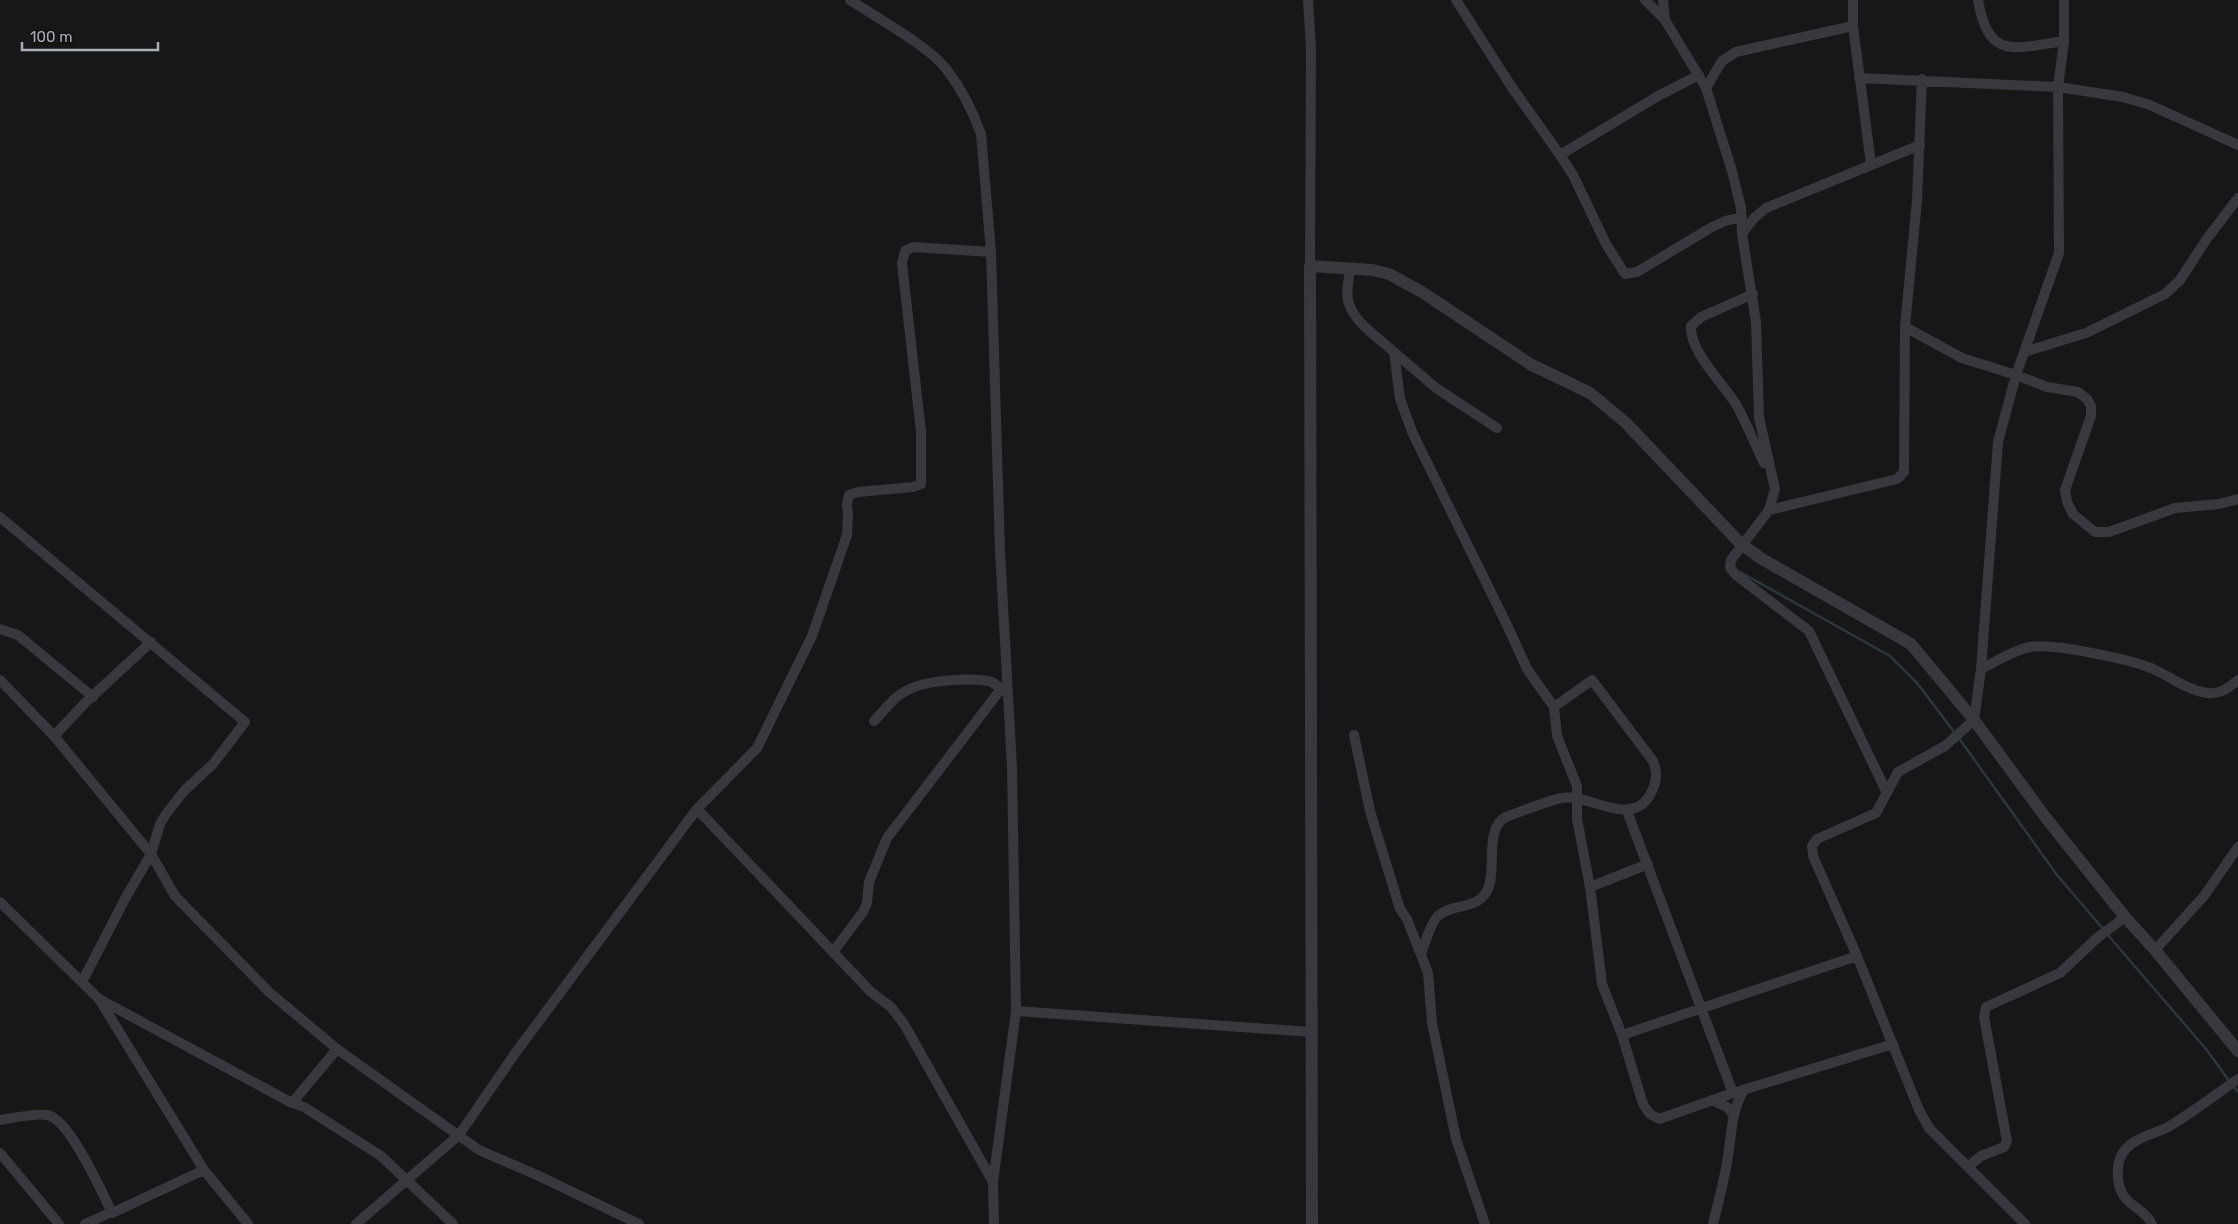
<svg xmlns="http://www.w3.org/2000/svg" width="2238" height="1224" viewBox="0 0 2238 1224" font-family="Rubik,sans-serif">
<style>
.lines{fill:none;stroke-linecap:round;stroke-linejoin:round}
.stream{stroke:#2c363d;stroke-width:2.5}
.minor{stroke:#38393e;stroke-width:10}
.tertiary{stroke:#38393e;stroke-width:12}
</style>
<rect width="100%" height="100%" fill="#171719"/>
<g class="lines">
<path class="stream" d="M1740,572L1890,656L1917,683L1955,733
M1958,737L2057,875L2104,930
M2107,934L2206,1049L2230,1082
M2233,1086L2238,1092"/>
<path class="minor" d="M850,0C877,18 929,46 947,70C961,88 973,112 981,134L991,252L1000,551L1012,767L1016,1011L993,1182L994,1224
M1308,0L1311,49L1310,266
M1456,0L1511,86L1560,155L1658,96L1699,75
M1645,0L1665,20L1706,88L1732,171L1741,208L1742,234L1756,322L1759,417L1775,489L1769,510L1731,560L1730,568L1736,575L1809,631L1887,793
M1663,0L1665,20
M1853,0V26L1871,164
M1978,0C1988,61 2015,48 2064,41
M2064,0V41L2058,87L2123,97L2150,105L2238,145
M1859,78L2058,87L2059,253L2016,375L1998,442L1981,669L1974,720L1945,746L1898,772L1876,813L1817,839L1812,846L1813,856L1857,956L1919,1110L1929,1128L2025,1224
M1706,88L1722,61L1736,52L1853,26
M1560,155L1573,175L1606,244L1625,274L1637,272L1712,227L1725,221L1742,217
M1742,234L1754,218L1766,208L1920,145
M1350,269C1349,280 1345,293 1349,304C1355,323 1379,338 1394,352L1400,399L1413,434L1508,627L1527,669L1554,707L1557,736L1577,786V819L1590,887L1602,984L1622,1035L1643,1104L1650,1114L1659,1119L1733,1093L1893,1044
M1753,294L1701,317L1691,326C1689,352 1725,385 1737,406C1747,425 1755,444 1764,463
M1905,327L1962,358L2016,375L2047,387L2078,392L2087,399L2091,406V416L2065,490L2067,502L2073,514L2095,532H2109L2175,508L2219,504L2238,499
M1394,352L1436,388L1497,428
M2024,352L2086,333L2165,294L2180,280L2206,240L2238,198
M1769,510L1897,479L1904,472L1905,327L1917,200L1922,79
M0,517L245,722L213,764L185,790L166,814L160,824L151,854L126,897L82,982
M0,629L18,635L93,697
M1981,669C1996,662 2013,650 2030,647C2053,643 2128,659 2151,668C2170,676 2186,690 2207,693C2220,695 2228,688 2238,680
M0,680L54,736L151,854L175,896L269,992L337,1049
M874,721C884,711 894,696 908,690C925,680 973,677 992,682C995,684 998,686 1001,689
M1354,735L1370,811L1400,909L1407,919L1428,973L1432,1023L1456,1139L1485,1224
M54,736L85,703L151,642
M697,809L833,952L863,912L867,903L869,882L887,838L1001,689L1007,687
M1627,811L1733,1093
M1590,887L1648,864
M0,902L99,999L204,1170L248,1224
M2155,950L2204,896L2238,847
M833,952L871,992L891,1007L904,1024L993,1182
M1421,954C1425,943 1430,924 1438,916C1452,903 1477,910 1487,891C1498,870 1483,829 1506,817C1516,813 1551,800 1561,798C1591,793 1632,830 1651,793C1657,782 1658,772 1653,761L1592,680L1554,707
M99,999L292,1103L304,1107L381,1156L453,1224
M1016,1011L1311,1032
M1622,1035L1857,956
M1712,1100L1727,1107L1733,1114
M292,1103L337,1049L479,1150L539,1176L639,1224
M0,1120C13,1118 34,1113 47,1115C69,1118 102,1192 112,1213L204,1170
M0,1153L59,1224
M1969,1166L1981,1156L2004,1147L2007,1141L1984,1017L1986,1007L2060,973L2097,938L2125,917
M85,1224L112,1212
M356,1224L459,1135L516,1052L697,809L757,748L812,636L847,535L848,514L847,504L849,495L858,492L913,487L921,484V432L902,263L905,251L913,247L991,252
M1713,1224C1718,1202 1725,1179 1728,1156C1732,1132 1731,1111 1744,1090
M2152,1224C2145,1209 2127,1206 2121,1191C2117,1181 2116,1163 2122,1154C2132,1138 2152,1135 2168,1127C2192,1113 2215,1095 2238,1079"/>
<path class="tertiary" d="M1312,1224L1310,266L1372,270L1389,274L1422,292L1530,364L1590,393L1625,422L1741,544L1762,559L1911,644L1974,720L2046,818L2125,917L2155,950L2238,1051"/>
</g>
<path d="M22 42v8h136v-8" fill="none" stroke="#a9aeb9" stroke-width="2.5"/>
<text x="30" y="42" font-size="15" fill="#a9aeb9" stroke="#121214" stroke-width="4" paint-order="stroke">100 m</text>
</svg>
